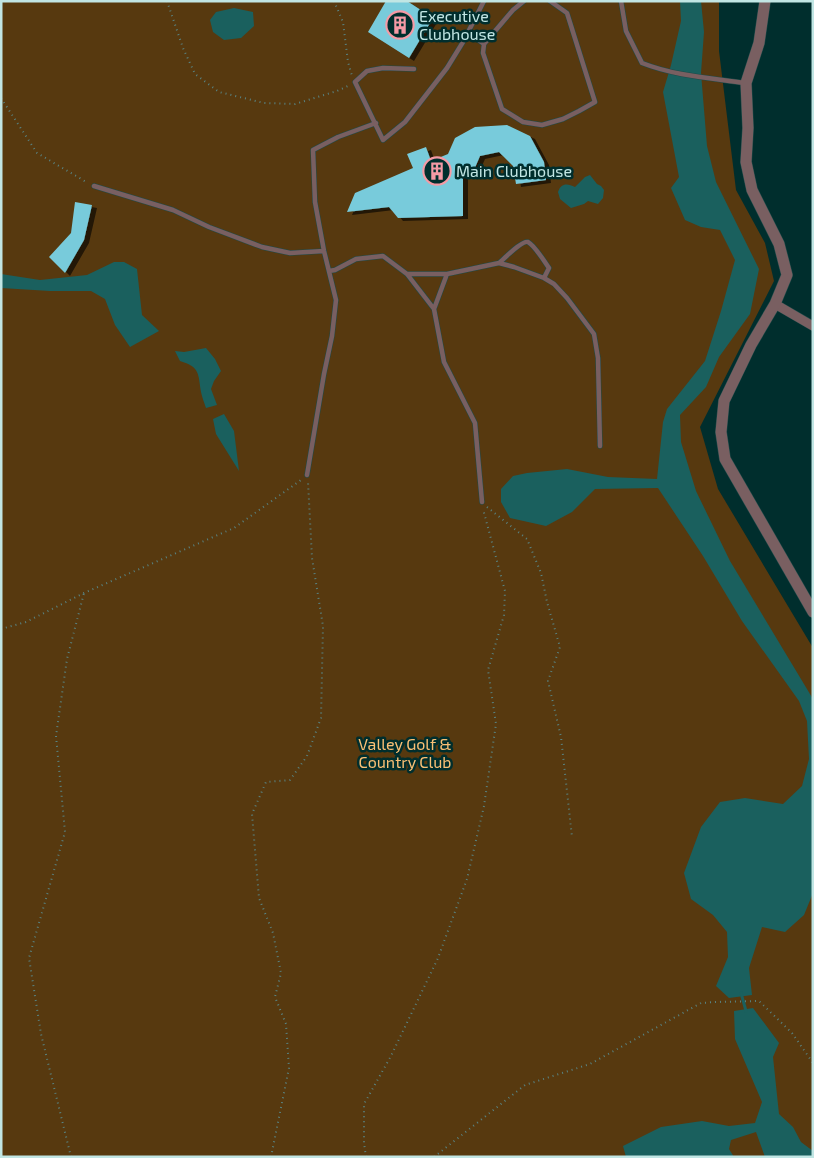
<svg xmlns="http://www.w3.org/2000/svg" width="814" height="1158" viewBox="0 0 814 1158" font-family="'Exo 2',sans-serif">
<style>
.green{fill:#57390f}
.water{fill:#1a605e}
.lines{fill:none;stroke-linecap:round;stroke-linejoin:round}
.stream{stroke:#1a605e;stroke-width:3}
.building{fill:#78cbdb;filter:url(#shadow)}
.service-casing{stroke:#1f4b4a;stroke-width:5.5}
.minor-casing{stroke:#1f4b4a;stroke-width:10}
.tertiary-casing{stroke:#1f4b4a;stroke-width:12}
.path{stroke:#598382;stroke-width:2;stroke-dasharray:1 4;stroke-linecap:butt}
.service{stroke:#795f61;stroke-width:4.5}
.minor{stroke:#795f61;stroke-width:9}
.tertiary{stroke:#795f61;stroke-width:11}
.labels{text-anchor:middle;stroke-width:5;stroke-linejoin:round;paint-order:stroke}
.poi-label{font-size:16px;fill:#c1e6e4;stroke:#002e2d;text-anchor:start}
.park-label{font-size:16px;fill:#fac075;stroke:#002e2d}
</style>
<defs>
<filter id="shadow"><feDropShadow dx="5" dy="3" stdDeviation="0" flood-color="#0009"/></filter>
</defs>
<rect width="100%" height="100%" fill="#002e2d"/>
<path class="green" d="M1,1H719V51L736,190L765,243L774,281L700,427L718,489L813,648V1157H1Z"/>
<path class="water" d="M680,1H701L704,32L701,73L707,146L716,182L759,269L750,314L719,357L706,387L680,415L681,442L696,491L730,561L813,699V893L804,915L785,932L762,927L749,968L752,995L729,998L716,986L728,957L727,932L713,915L691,899L684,873L701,827L720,802L745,798L783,804L802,786L809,759L807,721L799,701L742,621L703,556L658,488L595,489L572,512L546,526L510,518L501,502V489L513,476L527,473L567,469L608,477L657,479L663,422L667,409L705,361L721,311L735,260L720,230L701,227L685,220L671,188L679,177L663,92L671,65L681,21Z
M234,8L253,12L254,26L241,38L224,40L213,32L210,20L216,12Z
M590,175L597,184L601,186L604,190L603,198L598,204L588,201L584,204L571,208L560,199L558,192C561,183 567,183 575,187L585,177Z
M114,262H124L137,269L142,315L159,331L130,347L115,325L105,299L91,291H50L1,288V274L40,280L87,275Z
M206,348L215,359L221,371L214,381L211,389L217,405L206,408C204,402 202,397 201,392C198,373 200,367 180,361L175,351L184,352Z
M224,414L234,431L239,471L216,434L213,419Z
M753,1008L779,1043L773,1057L779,1114L793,1127L801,1142L813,1151V1157H765L756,1132L731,1140L729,1149L734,1157H626L623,1146L661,1127L702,1121L729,1126L755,1123L762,1102L735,1039L734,1011Z"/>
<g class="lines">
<path class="stream" d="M741,993L746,1011"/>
</g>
<path class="building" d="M386,1H407L433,18L409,58L368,32Z
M507,125L530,136L544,162L546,180L516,184L513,166L499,152L480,156L474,170L463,172V216L398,218L389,207L347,212L355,193L413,168L407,154L426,147L431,161L448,154L455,138L475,127Z
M75,202L92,205L84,240L65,273L49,257L71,233Z"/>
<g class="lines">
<g class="service-casing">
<path id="service" d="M524,1L513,10L484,44L483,53L502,109L523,122L542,125L563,119L579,111L595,102L567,13L550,1
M621,1L626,31L642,63C675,76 711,78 745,83
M468,33L484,44
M414,69L383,68L367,71L355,82L383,140L405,122L447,68L463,42L484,1
M94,186L173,210L209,227L262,247L290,253L324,251
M499,263C504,259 522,240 528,242C534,245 545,262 549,268L544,278
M329,271L335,270L356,259L383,256L407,274L434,309L444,362L475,423L482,502
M407,274H447L499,263L514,267L544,278L554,284L567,298L594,334L598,358L600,446
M434,309L447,274
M307,475L324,374L332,336L336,300L324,251L315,202L313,150L338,137L376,123"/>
</g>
<g class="minor-casing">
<path id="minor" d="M775,304L813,326"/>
</g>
<g class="tertiary-casing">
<path id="tertiary" d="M765,1L759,43L746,83L748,128L746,162L752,190L779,244L787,275L775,304L751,345L724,401L721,432L725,459L813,612"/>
</g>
<path class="path" d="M167,1L183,48L195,74L219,92L264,103L295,104L337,91L348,86
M334,1L343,22L348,62L352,76
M1,98L37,153L88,183
M487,507L527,539L541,573L547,602L560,647L548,681L561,737L572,837
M1,629L26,622L84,593L234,528L301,480
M71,1157L41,1034L29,958L65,832L56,736L67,659L84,593
M271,1157L289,1068L286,1024L275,997L281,973L273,933L259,898L252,814L266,782L290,780L307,756L321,718L323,626L312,558L308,482
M366,1157L364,1143V1104L391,1056L438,958L467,879L484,806L496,724L488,670L504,615L505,591L483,509
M434,1157L525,1085L590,1064L701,1003L715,1002L759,1001L792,1033L813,1063"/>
<use href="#service" class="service"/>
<use href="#minor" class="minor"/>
<use href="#tertiary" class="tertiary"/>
</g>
<defs>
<g id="building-ring" transform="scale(1.4375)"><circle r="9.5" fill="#002e2d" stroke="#f49aa5" stroke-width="1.5"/><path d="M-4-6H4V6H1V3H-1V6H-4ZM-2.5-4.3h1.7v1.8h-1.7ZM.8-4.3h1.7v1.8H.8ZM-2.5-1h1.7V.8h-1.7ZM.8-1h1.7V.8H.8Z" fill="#f49aa5"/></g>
</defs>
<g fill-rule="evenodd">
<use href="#building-ring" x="400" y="25"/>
<use href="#building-ring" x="437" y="171"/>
</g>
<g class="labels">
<g class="poi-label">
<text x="419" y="22">Executive<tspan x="419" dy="18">Clubhouse</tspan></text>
<text x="456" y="177">Main Clubhouse</text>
</g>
<g class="park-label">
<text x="405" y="750">Valley Golf &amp;<tspan x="405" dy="18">Country Club</tspan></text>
</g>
</g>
<rect width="814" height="1158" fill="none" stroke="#c1e6e4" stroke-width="5"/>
</svg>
